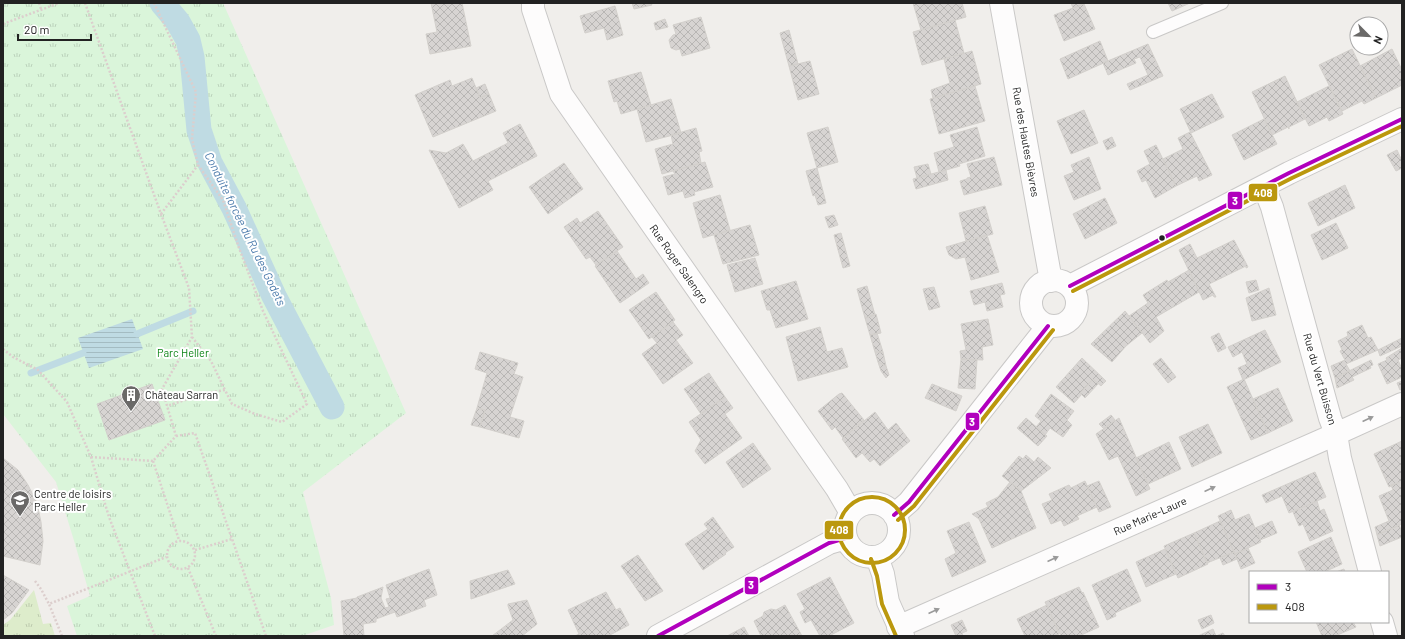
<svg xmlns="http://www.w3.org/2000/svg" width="1405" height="639" viewBox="0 0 1405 639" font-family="Barlow,sans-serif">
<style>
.grass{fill:url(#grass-tufts)}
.park{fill:url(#park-tufts)}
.water{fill:url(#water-rules)}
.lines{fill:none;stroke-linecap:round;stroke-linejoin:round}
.stream{stroke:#bfdbe3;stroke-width:7}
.canal{stroke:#bfdbe3;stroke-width:25}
.building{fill:url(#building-cross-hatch);stroke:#d3d0cc}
.service-casing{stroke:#c9c8c7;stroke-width:14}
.minor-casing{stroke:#c9c8c7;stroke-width:24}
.path{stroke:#dccecd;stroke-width:2.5;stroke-dasharray:2 2;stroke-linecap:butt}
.service{stroke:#fdfcfc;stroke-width:12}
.minor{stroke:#fdfcfc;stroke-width:22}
.bus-1-casing{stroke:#fff;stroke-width:7}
.bus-2-casing{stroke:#fff;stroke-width:7}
.bus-1{stroke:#b100bd;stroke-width:4}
.bus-2{stroke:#bb980e;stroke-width:4}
.oneway{fill:#9a9a9a}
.bus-dot{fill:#222;stroke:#fff;stroke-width:1.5}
.labels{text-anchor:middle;stroke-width:4;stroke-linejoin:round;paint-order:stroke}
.street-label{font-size:11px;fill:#222;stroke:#fff}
.park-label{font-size:11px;fill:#0c8416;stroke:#fff}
.poi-label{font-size:11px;fill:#222;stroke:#fff;text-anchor:start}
.water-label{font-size:12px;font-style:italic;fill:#4a7aab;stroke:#fff}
.line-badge{stroke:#fff;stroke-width:1.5}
.badge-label{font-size:11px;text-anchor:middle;font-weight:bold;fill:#fff}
</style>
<defs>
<pattern id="grass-tufts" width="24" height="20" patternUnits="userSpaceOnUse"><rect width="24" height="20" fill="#ddeccb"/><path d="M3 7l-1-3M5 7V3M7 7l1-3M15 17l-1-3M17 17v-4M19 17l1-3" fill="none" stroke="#bdcaae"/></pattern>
<pattern id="park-tufts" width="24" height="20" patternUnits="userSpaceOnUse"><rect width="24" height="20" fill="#daf5da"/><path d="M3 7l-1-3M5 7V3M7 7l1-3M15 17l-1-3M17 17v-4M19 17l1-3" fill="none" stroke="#bbd2bb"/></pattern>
<pattern id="water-rules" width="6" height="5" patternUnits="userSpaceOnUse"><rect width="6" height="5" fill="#bfdbe3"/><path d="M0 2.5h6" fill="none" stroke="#a4bcc2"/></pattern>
<pattern id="building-cross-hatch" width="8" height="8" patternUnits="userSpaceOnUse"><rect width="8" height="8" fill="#d7d4d2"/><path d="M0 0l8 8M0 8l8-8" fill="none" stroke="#b8b6b4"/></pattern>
</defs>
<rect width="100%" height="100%" fill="#f0eeeb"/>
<path class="grass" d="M34,590L43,624L51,623L55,636H3V625L10,620Z"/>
<path class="park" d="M3,3H223L406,413L303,492L331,598L334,625L302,636H77L67,606L90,596L75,544L56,482L3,414Z"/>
<path class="water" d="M132,319L143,349L89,368L78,338Z"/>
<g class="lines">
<path class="stream" d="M137,334L193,311
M31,373L83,353"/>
<path class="canal" d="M162,3L178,22L188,40L192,57L199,130L210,163L234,208L274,296L332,407"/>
</g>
<path class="building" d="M431,3H464H462L471,46L430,54L426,34L437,32Z
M632,3H651L652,5L634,9Z
M913,3H962L966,17L921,30Z
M1071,3H1086L1073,8Z
M1168,3H1190L1172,11Z
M1084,4L1095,29L1064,41L1054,15Z
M615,6L623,35L607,40L604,28L585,33L580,16Z
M701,17L710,48L682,56L680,49L676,50L671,48L669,40L673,35L676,34L673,25Z
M665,19L668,27L656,30L654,23Z
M955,20L964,53L922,65L913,32Z
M789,30L798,64L789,66L780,33Z
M1100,41L1108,61L1068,79L1060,59Z
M1148,44L1163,76L1130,90L1127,84L1148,75L1140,57L1134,59L1136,63L1108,75L1103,63Z
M1352,49L1376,98L1364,104L1362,101L1342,111L1319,65Z
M1392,49L1402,70V85L1376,98L1360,66Z
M972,51L981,84L933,98L931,90L950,83L944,59Z
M810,61L819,94L798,100L789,66Z
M641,72L651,105L621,114L617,101L614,102L608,81Z
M1285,76L1305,119L1289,127V129L1288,127L1272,135L1252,92Z
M472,78L480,98L489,94L496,111L433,137L415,95L450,80L452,86Z
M485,84L489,94L480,98L476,88Z
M975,86L985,121L939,134L930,99Z
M1329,86L1343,114L1329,121L1327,117L1309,126L1297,102Z
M1212,94L1224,117L1191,133L1180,109Z
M671,99L681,133L646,142L637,109Z
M1084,110L1098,143L1071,154L1057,121Z
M1264,119L1277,144L1244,160L1232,135Z
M520,124L537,156L488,181L493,190L459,208L429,150L446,153L463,144L473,161L508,143L503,133Z
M828,127L838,162L817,168L807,133Z
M977,127L985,156L959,164L960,166L939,172L934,153L954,147L950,135Z
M696,128L702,151L699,152L701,163L662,174L655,149L673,144L671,135Z
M1190,132L1212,175L1199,181L1197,176L1176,186L1163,159L1183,149L1178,138Z
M1112,137L1116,146L1107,150L1103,141Z
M1156,145L1176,186L1155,198L1146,180L1142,182L1137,171L1150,164L1144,151Z
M1397,150L1402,161V168L1396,171L1387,155Z
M994,157L1002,185L964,195L960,181L967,179V178L971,177L967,164Z
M1089,157L1101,189L1074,200L1064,176L1074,172L1071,165Z
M705,162L713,187L694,192L695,195L685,198L683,191L668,195L663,177L675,174L673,171Z
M564,163L583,189L548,214L529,187Z
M928,164L931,174L917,178L914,167Z
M817,168L826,203L818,205L815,195L813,196L806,171Z
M946,170L948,180L916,189L913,179Z
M1345,185L1355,208L1318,226L1308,203Z
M720,195L730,230L703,238L693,203Z
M1105,198L1117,223L1085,239L1073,214Z
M985,206L993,234L966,241L959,213Z
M598,211L623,247L596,265L590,257L586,259L564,227L577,218L580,223Z
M834,215L838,225L829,228L825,217Z
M1336,223L1348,248L1322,260L1311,235Z
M750,225L759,255L723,264L714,235Z
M841,233L850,266L843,268L834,235Z
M987,235L999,272L971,280L965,257L956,259L949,255L946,247Z
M1234,240L1248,267L1246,268V266L1209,284L1216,297H1214L1213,295L1203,300L1179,250L1190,244L1197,258Z
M617,251L636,279L643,274L649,283L620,303L595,266Z
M755,258L763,284L735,292L727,265Z
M1189,270L1199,292L1156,317L1164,331L1150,343L1129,316L1148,303L1143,295L1167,280L1168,282Z
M1256,280L1259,290L1249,293L1246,282Z
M796,281L808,319L776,328L770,310H767L761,291Z
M1002,283L1005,294L1000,295L1003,307L987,311L985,302L974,305L970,291Z
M867,286L875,315L865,318L857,289Z
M934,287L937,297L926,300L923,289Z
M1269,288L1276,315L1252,321L1246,298Z
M656,292L675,320L649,339L629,310Z
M937,297L940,307L929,310L926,300Z
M1125,311L1142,333L1126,346L1112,362L1091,344Z
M876,314L881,333L870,335L865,318Z
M988,319L993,345L982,347L983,360L961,359L960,351L966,350L961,324Z
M673,322L683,335L676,340L693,363L663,384L642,354L657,343L652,337Z
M1362,325L1368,338L1371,337L1378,350L1346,364L1350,371L1335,378L1331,366L1345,360L1340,351L1342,350L1338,341L1348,336L1347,332Z
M820,327L827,352L842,348L848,367L798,381L786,337Z
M1265,330L1281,362L1243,380L1238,368L1247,364L1242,352L1233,357L1228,347Z
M877,333L883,352H875L870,335Z
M1219,333L1226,348L1218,352L1211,337Z
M1402,338V346L1380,356L1378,350Z
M1402,348V358L1398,360L1402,369V377L1387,384L1378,364L1387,360L1386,358Z
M480,352L518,363L514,374L523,377L510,417L524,421L519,438L480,427L485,410L477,408L487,373L475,369Z
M875,352H883L886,366L878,362Z
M1082,358L1106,381L1101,386L1093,379L1080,393L1082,394L1074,403L1056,387Z
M1161,358L1176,377L1168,383L1153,364Z
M961,359L977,360L975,389L958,388Z
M1371,360L1373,365L1370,366L1371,368L1352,377L1354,380L1337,388L1335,378Z
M878,362L886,366L889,375L886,378L881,371Z
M709,373L725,397L701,414L684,389Z
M1093,379L1098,384L1085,398L1080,393Z
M1244,379L1268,433L1251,440L1227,387Z
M1402,381V389L1400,390L1397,383Z
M152,384L165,420L109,440L97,404Z
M932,384L962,396L956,411L925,398Z
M1278,388L1293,421L1268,433L1253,399Z
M842,393L864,420L843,438L835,427L832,430L818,411L839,394Z
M1051,394L1074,411L1067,420L1072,425L1063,437L1050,428L1045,435L1036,427L1041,421L1035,416Z
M725,397L733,408L725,414L742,438L705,464L695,451L701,440L689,422Z
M477,408L485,410L480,427L471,425Z
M875,412L888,430L896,423L910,441L880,466L874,459L870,462L862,453L856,458L842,439Z
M1111,415L1115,420L1104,429L1099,424Z
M1026,418L1047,436L1038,446L1017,428Z
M1119,418L1150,489L1136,496L1118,456L1109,460L1096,434Z
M1208,424L1222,453L1192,467L1179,437Z
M1402,441V481L1389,487L1374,454Z
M1169,442L1181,469L1148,484L1136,458Z
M753,443L771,469L743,488L726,462Z
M1026,455L1034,462L1038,457L1051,468L1021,491L1002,476L1019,456L1023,459Z
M3,458L18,470L28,485L37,503L41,522L43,541L40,565L3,556Z
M1315,472L1326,497L1289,513L1282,496L1266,503L1262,495Z
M1085,481L1097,507L1077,516L1079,519L1064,526L1061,520L1051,524L1042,504L1052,500L1049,494L1069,485L1071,488Z
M1099,481L1111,507L1099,512L1087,486Z
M1402,481V524L1377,535L1375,527L1389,521L1379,496L1393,490L1391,485Z
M1010,482L1021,491L1036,528L992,548L979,519L972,514L988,507L986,503L998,497Z
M1317,501L1320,511L1324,509L1333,531L1310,541L1303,524L1299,526L1293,512Z
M1231,510L1235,520L1249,514L1261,542L1235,554L1218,516Z
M713,517L734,547L725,553L726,554L703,570L685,544L708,529L704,524Z
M1220,521L1234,552L1207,563L1194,533Z
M1272,521L1277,533L1260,540L1255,528Z
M969,522L986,562L952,577L945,559L956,553L947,531Z
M1399,525L1402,532V537L1380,546L1377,535Z
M1194,533L1208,564L1178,578L1164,546Z
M1331,537L1342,564L1324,572H1307L1298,552Z
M1248,548L1255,563L1241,569L1235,554Z
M1165,549L1176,574L1146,587L1136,562Z
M1234,552L1237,559L1223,565L1220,558Z
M638,555L663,591L645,601L621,566Z
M429,569L437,595L424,600L426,606L397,617L395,612L376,619V622L363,624L364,636H344L341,601L357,598V597L383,587L381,598L385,608L389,607L386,599L390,598L386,585Z
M1127,569L1141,601L1115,613L1116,616L1107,620L1092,585Z
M1344,569L1345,572H1336Z
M508,570L515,584L471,599L470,581Z
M3,575L29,590L12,613L3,620Z
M830,577L854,623L829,636H820L811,620L805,623L800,612L805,609L797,594Z
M1079,587L1082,593L1083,592L1099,627L1079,636H1061L1045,602Z
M606,592L616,610L620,608L629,625L608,636H575L579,634L568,610Z
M527,600L537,624L522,636H492L513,620L508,606V604Z
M785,605L802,636H761L754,621L763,616L764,612L771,609L776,610Z
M1047,605L1059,634L1054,636H1025L1017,619Z
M1211,615L1214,623L1202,629L1198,620Z
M962,620L967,631L962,633L963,636H956L951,625Z
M1316,622H1353L1356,627L1335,636H1322Z
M744,627L749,636H727Z
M1213,629L1216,636L1223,633L1225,636H1198Z"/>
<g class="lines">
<g class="service-casing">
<path id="service" d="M1153,32L1222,3"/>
</g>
<g class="minor-casing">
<path id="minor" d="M533,3V9L561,94L837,489L851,513
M1001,3L1051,281
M1264,187L1272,207L1330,418L1336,434L1340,458L1370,572
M1031 303a23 23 0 1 1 46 0a23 23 0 1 1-46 0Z
M1070,286L1289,173L1402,119
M845 530a27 27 0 1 1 54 0a27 27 0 1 1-54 0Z
M894,515L909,502L1048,326
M877,557L883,574L888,602L903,636
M1382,622L1386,636
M898,627L1336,434L1402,404
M658,636L829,543L846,538"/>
</g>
<path class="path" d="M39,3L41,9
M85,3L161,214L189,288L192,337L162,389L176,436L153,461
M154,3L196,92L192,139L198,165L223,200L239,248L263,311L307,404L282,422L255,414L232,404L225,390L206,393L167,406
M3,24L59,3
M161,214L198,165
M192,337L211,361L225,390
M3,349L13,357L38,370L67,402L91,457L109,517L155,636
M176,436L195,433L266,636
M91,457L153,461
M153,461L179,540
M167 555a14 14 0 1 1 28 0a14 14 0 1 1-28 0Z
M195,550L232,539
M188,568L216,636
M35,581L41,589L49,604
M62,636L49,604L166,557"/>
<use href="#service" class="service"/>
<use href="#minor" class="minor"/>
<g class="bus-1-casing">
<path id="bus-1" d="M1070,286L1289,173L1402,119
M894,515L909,502L1048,326
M658,636L829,543L846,538"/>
</g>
<g class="bus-2-casing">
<path id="bus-2" d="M1073,291L1292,178L1402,126
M839 530a33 33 0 1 1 66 0a33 33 0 1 1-66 0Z
M898,520L914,506L1053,330
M871,559L877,576L882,604L896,636"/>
</g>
<use href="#bus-1" class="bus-1"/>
<use href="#bus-2" class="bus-2"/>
</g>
<defs><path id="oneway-solid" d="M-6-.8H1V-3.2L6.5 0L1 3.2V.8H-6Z"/></defs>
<g class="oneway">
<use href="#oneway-solid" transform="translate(1368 419) rotate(-25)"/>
<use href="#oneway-solid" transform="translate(1210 489) rotate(-24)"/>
<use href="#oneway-solid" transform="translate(1053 559) rotate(-24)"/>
<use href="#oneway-solid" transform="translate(934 611) rotate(-24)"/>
</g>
<defs>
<g id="building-pin" transform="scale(1)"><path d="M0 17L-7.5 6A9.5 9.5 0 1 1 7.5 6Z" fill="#6a6968" stroke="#fff"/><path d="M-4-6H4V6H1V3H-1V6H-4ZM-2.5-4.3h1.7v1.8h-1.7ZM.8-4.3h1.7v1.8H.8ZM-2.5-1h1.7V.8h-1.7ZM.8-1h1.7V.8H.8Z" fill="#fff"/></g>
<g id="school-pin" transform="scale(1)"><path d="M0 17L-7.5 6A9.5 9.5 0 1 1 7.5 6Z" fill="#6a6968" stroke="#fff"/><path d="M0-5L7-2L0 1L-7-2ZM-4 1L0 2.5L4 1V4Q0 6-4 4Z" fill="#fff"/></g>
</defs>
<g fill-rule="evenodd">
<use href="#building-pin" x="131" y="395"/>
<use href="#school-pin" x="20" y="500"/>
</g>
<circle class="bus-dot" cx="1162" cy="238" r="3.5"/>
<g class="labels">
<g class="street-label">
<text transform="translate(1026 142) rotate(80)" y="4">Rue des Hautes Bièvres</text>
<text transform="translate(679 264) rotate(55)" y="4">Rue Roger Salengro</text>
<text transform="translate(1320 379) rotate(74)" y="4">Rue du Vert Buisson</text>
<text transform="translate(1150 516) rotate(-24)" y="4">Rue Marie-Laure</text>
</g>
<g class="park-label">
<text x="183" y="357">Parc Heller</text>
</g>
<g class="poi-label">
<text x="145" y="399">Château Sarran</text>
<text x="34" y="498">Centre de loisirs<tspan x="34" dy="13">Parc Heller</tspan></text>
</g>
<g class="water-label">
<text transform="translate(245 229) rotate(64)" y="4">Conduite forcée du Ru des Godets</text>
</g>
</g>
<g class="line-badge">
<rect x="1248" y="183" width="30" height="19" rx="4" fill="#bb980e"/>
<rect x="1227" y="191" width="16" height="19" rx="4" fill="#b100bd"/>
<rect x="965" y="412" width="15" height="19" rx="4" fill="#b100bd"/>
<rect x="824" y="520" width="30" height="20" rx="4" fill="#bb980e"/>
<rect x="744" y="576" width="15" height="19" rx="4" fill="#b100bd"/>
</g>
<g class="badge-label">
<text x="1263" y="197">408</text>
<text x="1235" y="205">3</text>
<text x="972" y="426">3</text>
<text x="839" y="534">408</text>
<text x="751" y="589">3</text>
</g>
<rect width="1405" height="639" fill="none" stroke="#222222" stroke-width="8"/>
<rect x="1249" y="571" width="140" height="52" fill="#ffffff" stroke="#a7a7a7"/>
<rect x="1257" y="584" width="20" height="6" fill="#b100bd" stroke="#a7a7a7"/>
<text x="1285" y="591" font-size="12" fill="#222222">3</text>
<rect x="1257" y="604" width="20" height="6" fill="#bb980e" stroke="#a7a7a7"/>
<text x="1285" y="611" font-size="12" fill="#222222">408</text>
<g transform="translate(1369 36) rotate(114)"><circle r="19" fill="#ffffff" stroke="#a7a7a7"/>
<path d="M0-3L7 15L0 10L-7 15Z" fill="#6a6968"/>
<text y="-6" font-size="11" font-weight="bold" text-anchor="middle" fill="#222222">N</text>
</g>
<path d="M18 34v6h73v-6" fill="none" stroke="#222222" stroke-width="2"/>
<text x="24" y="34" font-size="12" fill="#222222" stroke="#ffffff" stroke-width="3" paint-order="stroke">20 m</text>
</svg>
